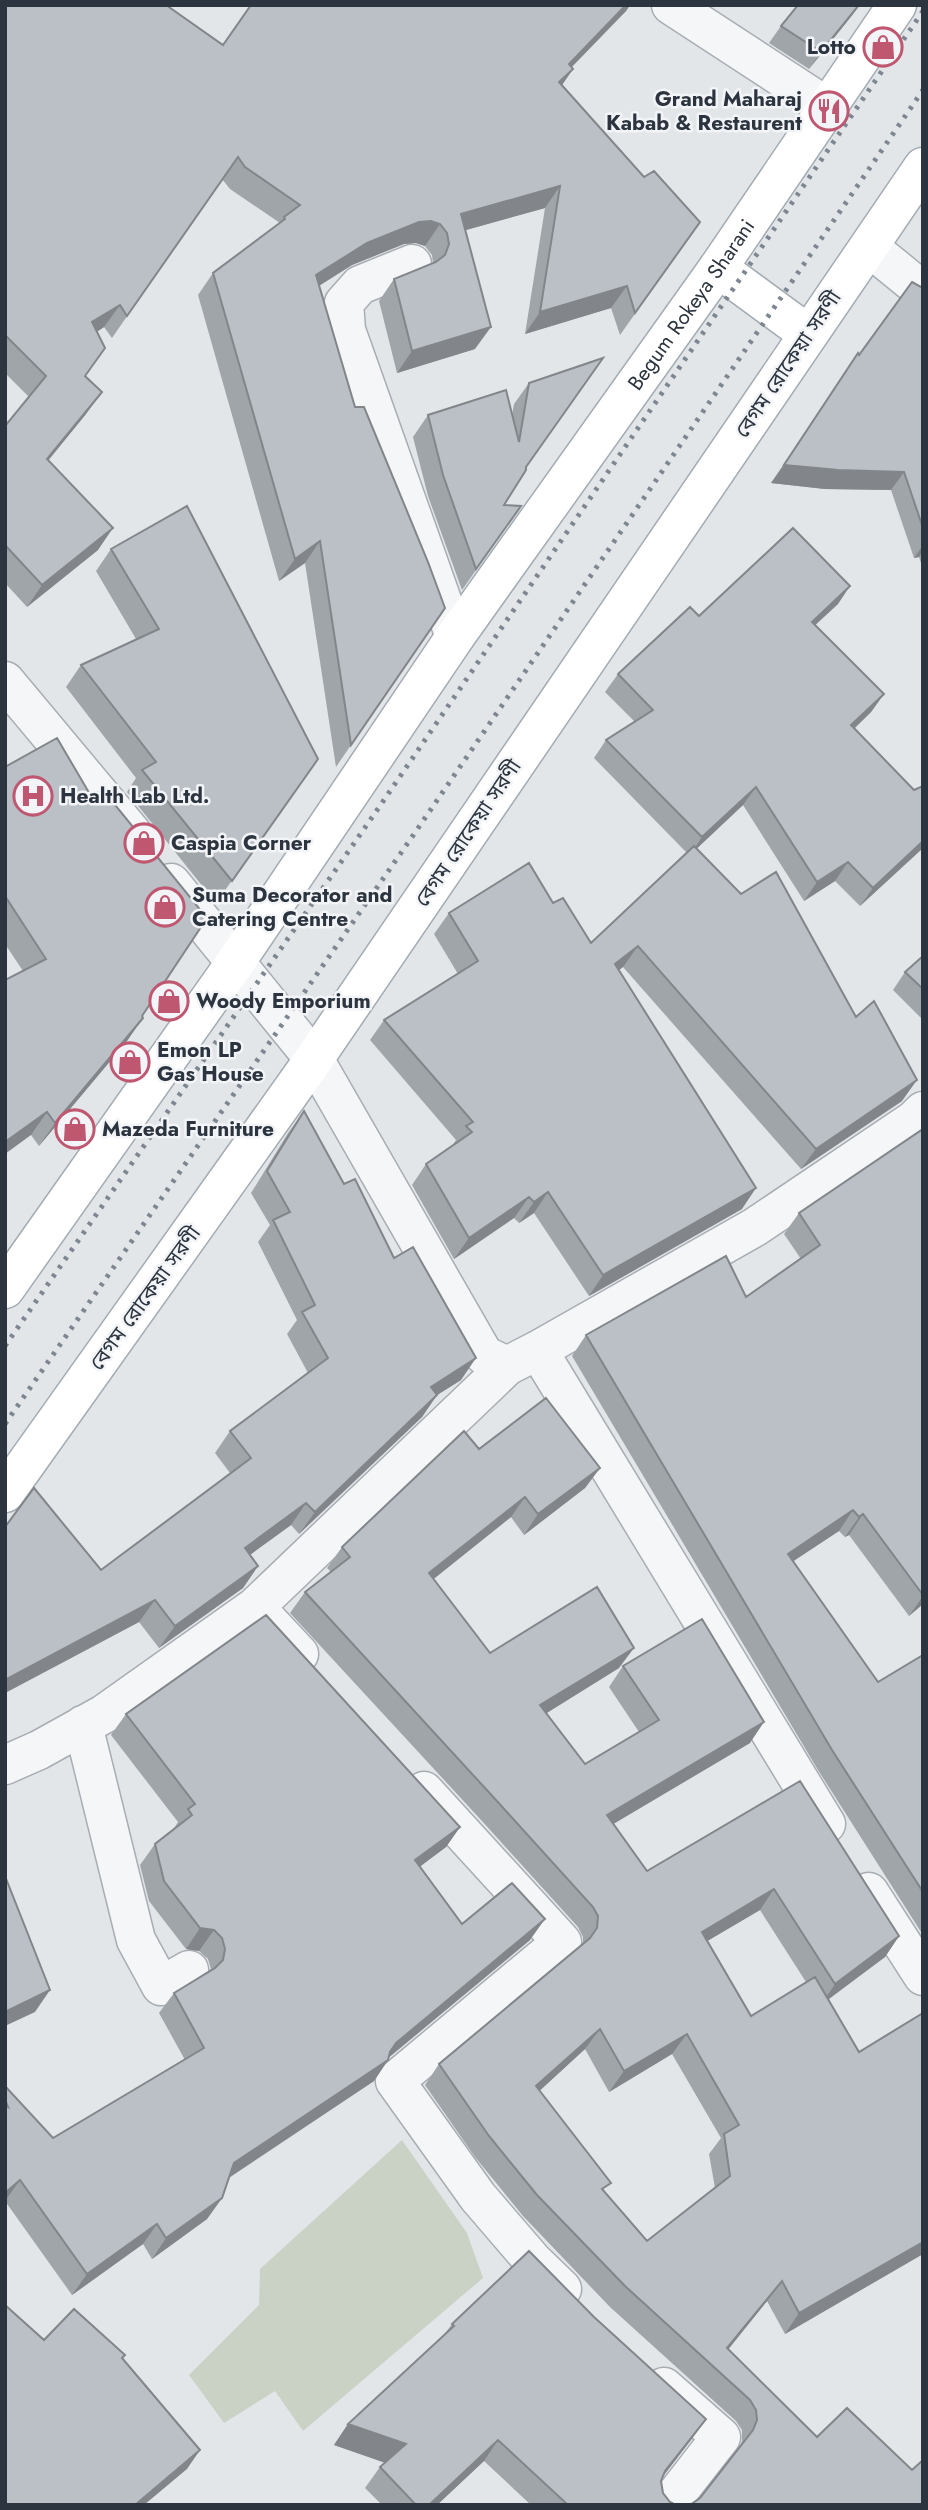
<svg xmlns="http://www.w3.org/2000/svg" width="928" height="2510" viewBox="0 0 928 2510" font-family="Jost,'Noto Sans Bengali',sans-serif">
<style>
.green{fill:#c9d2c5}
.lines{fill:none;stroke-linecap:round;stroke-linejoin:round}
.street-casing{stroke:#a8adb3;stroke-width:41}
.primary-casing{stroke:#a3abb3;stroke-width:41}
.street{stroke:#f5f6f8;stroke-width:38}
.primary{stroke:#fff;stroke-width:38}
.rail{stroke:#7e8791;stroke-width:5;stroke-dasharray:3.5 7;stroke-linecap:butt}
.wall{fill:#a0a5a9;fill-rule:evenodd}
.shaded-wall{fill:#82868a}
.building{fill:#bac0c5;stroke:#82868a;stroke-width:2;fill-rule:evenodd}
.labels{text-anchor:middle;stroke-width:5;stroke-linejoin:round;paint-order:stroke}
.poi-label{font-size:21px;font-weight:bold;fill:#2c353f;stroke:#f2f4f7;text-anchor:start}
.street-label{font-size:21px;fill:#2c353f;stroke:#f2f4f7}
</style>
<rect width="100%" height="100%" fill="#e3e6e9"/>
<path class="green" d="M402,2140L467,2233L483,2278L303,2431L275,2391L224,2423L189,2375L259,2305L260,2269Z"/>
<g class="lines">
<g class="street-casing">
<path id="street" d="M671,5L827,107
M869,247L923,291
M412,264L360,285L344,303L346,330L455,637
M5,681L132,833
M171,883L314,1059L484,1355L507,1366L538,1350L826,1824
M538,1350L755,1227L914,1120L923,1111
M255,1607L299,1654
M83,1725L136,1940L161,1986L189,1970
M5,1765L39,1750L104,1714L255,1607L507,1366
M424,1791L562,1942L395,2081L478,2197L533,2261L562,2289
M869,1892L923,1976
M664,2387L721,2437L668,2505"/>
</g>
<g class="primary-casing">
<g id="primary">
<path d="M718,268L808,334"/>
<path id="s1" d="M5,1289L235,963L455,637L718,268L897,5"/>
<path d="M5,1493L314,1059L923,167"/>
</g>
</g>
<use href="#street" class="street"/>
<use href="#primary" class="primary"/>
<path class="rail" d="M5,1346L373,816L923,11
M5,1424L412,837L923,90"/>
</g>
<path class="wall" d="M5,5L223,45L251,5H630L626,11L572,67L573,69L561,86L644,177L700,222L620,335L611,308L525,334L545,208L466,230L475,349L397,373L379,301L394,279L433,263L432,255L425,246L416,243L404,244L352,265L319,286L355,407L445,608L336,767L305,563L279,581L198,295L213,273L280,223L230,189L222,179L112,338L104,327L97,332L85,376L86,414L48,461L98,550L27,607L5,583V426L29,397L5,373Z
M853,14L809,69L769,43L781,26Z
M923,288V569L919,557L914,558L891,490L825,489L771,483L858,353L859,355Z
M529,383L526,467L504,505L521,506L462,590L428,496L413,437L428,415H512L514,404Z
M111,549L318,759L216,903L127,792L136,778L66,687L81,665L136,639L96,571Z
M838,604L815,625L884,694L871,712L854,729L914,790L923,786V848L860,906L835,881L804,901L743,805L696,849L902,1101L801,1169L623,967L619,970L742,1209L589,1296L534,1213L519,1223L514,1218L454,1259L412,1185L426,1164L452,1146L456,1140L370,1040L384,1020L458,974L434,934L449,913L553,903L591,943L687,853L594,758L606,740L635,722L605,692L618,674L699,616Z
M5,767L142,1016L127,1041L39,1146L31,1135L23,971L5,944Z
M923,956V1020L893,990L905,972Z
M304,1111L344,1184L394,1258L461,1380L437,1395L422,1417L299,1534L291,1525L250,1555L258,1566L243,1588L159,1648L139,1622L5,1693V1527L101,1570L230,1473L215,1453L230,1431L308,1373L287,1334L297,1320L258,1242L270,1225L251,1193L288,1133Z
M923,1129V1604L909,1616L849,1535L845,1537L839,1531L793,1561L878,1682L923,1655V1935L818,1770L572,1356L586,1335L746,1297L801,1259L784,1234L799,1213Z
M479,1449L600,1468L585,1488L524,1535L511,1517L433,1579L490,1653L619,1668L546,1713L585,1764L639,1732L609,1687L623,1666L750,1743L613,1824L647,1871L800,1781L899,1936L885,1957L828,1999L859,2052L923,2254L785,2334L767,2301L728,2350L817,2437L923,2505L700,2498L740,2446L742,2441V2430L736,2421L610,2307L523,2216L475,2157L425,2085L439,2064L583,1944V1937L578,1927L482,1821L290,1613L305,1592L331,1572L327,1568L342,1547ZM760,1910L806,1982L751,2016L707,1941ZM585,2049L609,2092L672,2054L721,2138L709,2154L715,2188L647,2241L605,2192L539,2091Z
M126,1714L460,1827L446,1847L420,1866L462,1924L530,1940L388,2058V2060L374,2081L229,2178L222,2198L207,2219L152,2259L143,2244L72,2295L5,2201V2086L53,2138L185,2060L159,2013L174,1993L211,1969L208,1959L199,1951L186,1949L149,1901L140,1865L155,1844L173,1830L178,1822L111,1735Z
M594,2317L706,2419L663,2476L661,2481L663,2493L670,2502L676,2505H531L484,2461L437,2505H382L365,2488L380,2467L385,2462L334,2445L348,2424L443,2336L452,2324Z"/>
<path class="shaded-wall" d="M626,5H630L626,11L553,86L569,64Z
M859,5L853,14L809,69L821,52Z
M573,69L558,91L559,82Z
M560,186L545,208L448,235L461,214Z
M431,221L440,224L425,246L416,243L404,244L352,265L301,297L316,275L367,243L419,222Z
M627,286L611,308L525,334L540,312Z
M120,305L104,327L77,344L92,322Z
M491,327L475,349L397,373L412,351Z
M102,392L86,414L31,481L47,459Z
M784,465L904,472L891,490L825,489L771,483Z
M113,528L98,550L27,607L42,585Z
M320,541L305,563L279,581L295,559Z
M923,545V551L919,557L914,558Z
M850,586L838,604L799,640L812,622Z
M884,694L871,712L838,744L851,725Z
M756,787L743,805L690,855L702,837Z
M923,841V848L860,906L873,888Z
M848,862L835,881L804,901L817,882Z
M638,946L623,967L600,984L615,964Z
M143,1018L127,1041L39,1146L55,1123Z
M917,1080L902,1101L801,1169L816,1149Z
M47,1112L31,1135L5,1154V1142Z
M756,1188L742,1209L589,1296L603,1275Z
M548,1192L534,1213L519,1223L534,1202Z
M529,1197L514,1218L454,1259L469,1238Z
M476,1358L461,1380L415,1409L431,1387Z
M437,1395L422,1417L299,1534L315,1512Z
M600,1468L585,1488L524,1535L538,1514Z
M525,1497L511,1517L415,1594L429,1573Z
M306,1503L291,1525L229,1570L245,1548Z
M853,1510L839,1531L774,1574L788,1554Z
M863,1514L849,1535L845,1537L859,1517Z
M258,1566L243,1588L159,1648L175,1626Z
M923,1596V1604L909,1616Z
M155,1600L139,1622L5,1693V1680Z
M634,1648L619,1668L526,1726L540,1705Z
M764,1722L750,1743L593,1836L607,1815Z
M460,1827L446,1847L401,1881L415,1860Z
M774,1889L760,1910L687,1953L702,1932Z
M545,1919L530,1940L381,2064L388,2060L374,2081L219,2184L234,2163L396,2043Z
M200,1928L214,1930L199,1951L186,1949Z
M899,1936L885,1957L821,2005L835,1984Z
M50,1990L35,2012L5,2026V2012Z
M600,2029L585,2049L522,2107L536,2086Z
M687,2034L672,2054L609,2092L624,2071Z
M20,2180L5,2201V2193Z
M222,2198L207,2219L152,2259L166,2238Z
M157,2224L143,2244L72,2295L87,2274Z
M923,2242V2254L785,2334L799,2313Z
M782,2281L767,2301L712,2369L727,2348Z
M706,2419L691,2440L651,2492L665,2471Z
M348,2424L406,2444L391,2465L334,2445Z
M498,2440L484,2461L437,2505H429Z
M200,2450L187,2469L144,2505H135Z"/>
<path class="building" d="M5,5H166L223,45L251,5H626L569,64L573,69L559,82L644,177L654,171L700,222L635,313L627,286L540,312L560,186L461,214L491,327L412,351L394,279L436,262L445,255L449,244L447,233L440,224L431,221L419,222L367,243L316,275L355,407H364L428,562L445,608L351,745L320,541L295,559L213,273L285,219L284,217L300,205L245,167L238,157L127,316L120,305L92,322L105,348L85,376L102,392L47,459L113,528L42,585L5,545V426L46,376L5,335Z
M798,5H859L821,52L781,26Z
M912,282L923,288V528L904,472L838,470L784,465L858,353L859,355Z
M603,358L526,467V470L504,505L521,506L476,569L443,475L428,415L506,390L519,442L529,383Z
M187,506L318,759L232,881L142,770L156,762L81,665L159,629L111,549Z
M793,528L850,586L812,622L884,694L851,725L914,790L923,786V841L873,888L848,862L817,882L756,787L702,837L606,740L653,710L618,674L690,607L699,616Z
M57,738L91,796L103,790L207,918L142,1016L143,1018L55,1123L47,1112L5,1142V980L46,959L5,896V767Z
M694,846L741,894L776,872L856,1017L874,1001L917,1080L816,1149L638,946L615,964L756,1188L603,1275L548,1192L534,1202L529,1197L469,1238L426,1164L472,1132L466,1126L473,1122L384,1020L478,961L449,913L529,863L553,903L563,898L591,943Z
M923,956V989L905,972Z
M304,1111L344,1184L355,1179L394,1258L413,1247L476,1358L431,1387L437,1395L315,1512L306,1503L245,1548L258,1566L175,1626L155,1600L5,1680V1527L34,1488L101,1570L251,1458L230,1431L328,1358L302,1312L315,1305L273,1220L290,1212L267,1171Z
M923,1129V1595L863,1514L859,1517L853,1510L788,1554L878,1682L923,1655V1892L832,1750L586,1335L726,1256L746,1297L820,1245L799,1213Z
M546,1398L600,1468L538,1514L525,1497L429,1573L490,1653L597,1587L634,1648L540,1705L585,1764L659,1720L623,1666L702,1619L764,1722L607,1815L647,1871L800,1781L899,1936L835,1984L774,1889L702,1932L751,2016L815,1977L859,2052L923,2013V2242L799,2313L782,2281L727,2348L817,2437L847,2408L912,2470L923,2460V2505H690L700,2498L753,2430L757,2420L756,2410L750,2400L625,2286L537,2195L489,2136L439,2064L590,1938L597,1928L598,1916L593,1907L496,1800L305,1592L350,1557L342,1547L464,1431L479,1449ZM600,2029L624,2071L687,2034L739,2125L724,2134L730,2176L647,2241L602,2189L611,2183L536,2086Z
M266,1615L460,1827L415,1860L462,1924L512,1883L545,1919L396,2043L390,2052L388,2060L234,2163L222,2198L166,2238L157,2224L87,2274L20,2180L5,2193V2105L8,2107L5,2099V2086L53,2138L204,2048L174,1993L215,1968L223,1960L225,1949L222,1938L214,1930L200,1928L164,1881L155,1844L192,1815L188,1809L195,1804L126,1714Z
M5,1876L50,1990L5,2012Z
M529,2251L594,2317L706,2419L665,2471L661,2481L663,2493L670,2502L676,2505H568L498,2440L429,2505H416L380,2467L406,2444L348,2424L454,2326L452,2324Z
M5,2305L44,2340L74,2309L125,2355L122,2358L200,2450L135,2505H5Z"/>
<defs>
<g id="shop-ring" transform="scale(2.0125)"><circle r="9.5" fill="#f2f4f7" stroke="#bf5771" stroke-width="1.5"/><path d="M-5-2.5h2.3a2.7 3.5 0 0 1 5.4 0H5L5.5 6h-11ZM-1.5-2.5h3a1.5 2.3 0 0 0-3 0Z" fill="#bf5771"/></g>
<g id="restaurant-ring" transform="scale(2.0125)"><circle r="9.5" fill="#f2f4f7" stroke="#bf5771" stroke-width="1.5"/><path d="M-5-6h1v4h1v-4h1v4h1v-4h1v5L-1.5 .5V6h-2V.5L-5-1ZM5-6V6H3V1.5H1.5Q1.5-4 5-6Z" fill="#bf5771"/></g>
<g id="hospital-ring" transform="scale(2.0125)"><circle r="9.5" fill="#f2f4f7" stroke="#bf5771" stroke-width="1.5"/><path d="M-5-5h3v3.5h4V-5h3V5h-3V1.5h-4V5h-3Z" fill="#bf5771"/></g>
</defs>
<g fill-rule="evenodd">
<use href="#shop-ring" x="883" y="47"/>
<use href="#restaurant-ring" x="829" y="111"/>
<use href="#hospital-ring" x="33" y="796"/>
<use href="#shop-ring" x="144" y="843"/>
<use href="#shop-ring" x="165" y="907"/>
<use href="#shop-ring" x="169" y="1001"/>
<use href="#shop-ring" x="130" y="1062"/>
<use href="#shop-ring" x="75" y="1129"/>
</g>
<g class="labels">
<g class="poi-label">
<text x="856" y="54" text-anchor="end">Lotto</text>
<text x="802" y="106" text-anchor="end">Grand Maharaj<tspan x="802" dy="24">Kabab &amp; Restaurent</tspan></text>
<text x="60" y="803">Health Lab Ltd.</text>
<text x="171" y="850">Caspia Corner</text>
<text x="192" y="902">Suma Decorator and<tspan x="192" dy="24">Catering Centre</tspan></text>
<text x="196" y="1008">Woody Emporium</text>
<text x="157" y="1057">Emon LP<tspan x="157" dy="24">Gas House</tspan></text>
<text x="102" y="1136">Mazeda Furniture</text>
</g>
<g class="street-label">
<text dy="7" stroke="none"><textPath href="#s1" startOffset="1200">Begum Rokeya Sharani</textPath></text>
<text transform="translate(788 364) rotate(-56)" y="7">বেগম রোকেয়া সরণী</text>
<text transform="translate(468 833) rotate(-56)" y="7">বেগম রোকেয়া সরণী</text>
<text transform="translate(145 1298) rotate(-54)" y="7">বেগম রোকেয়া সরণী</text>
</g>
</g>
<rect width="928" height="2510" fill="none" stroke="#2c353f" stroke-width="14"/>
</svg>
